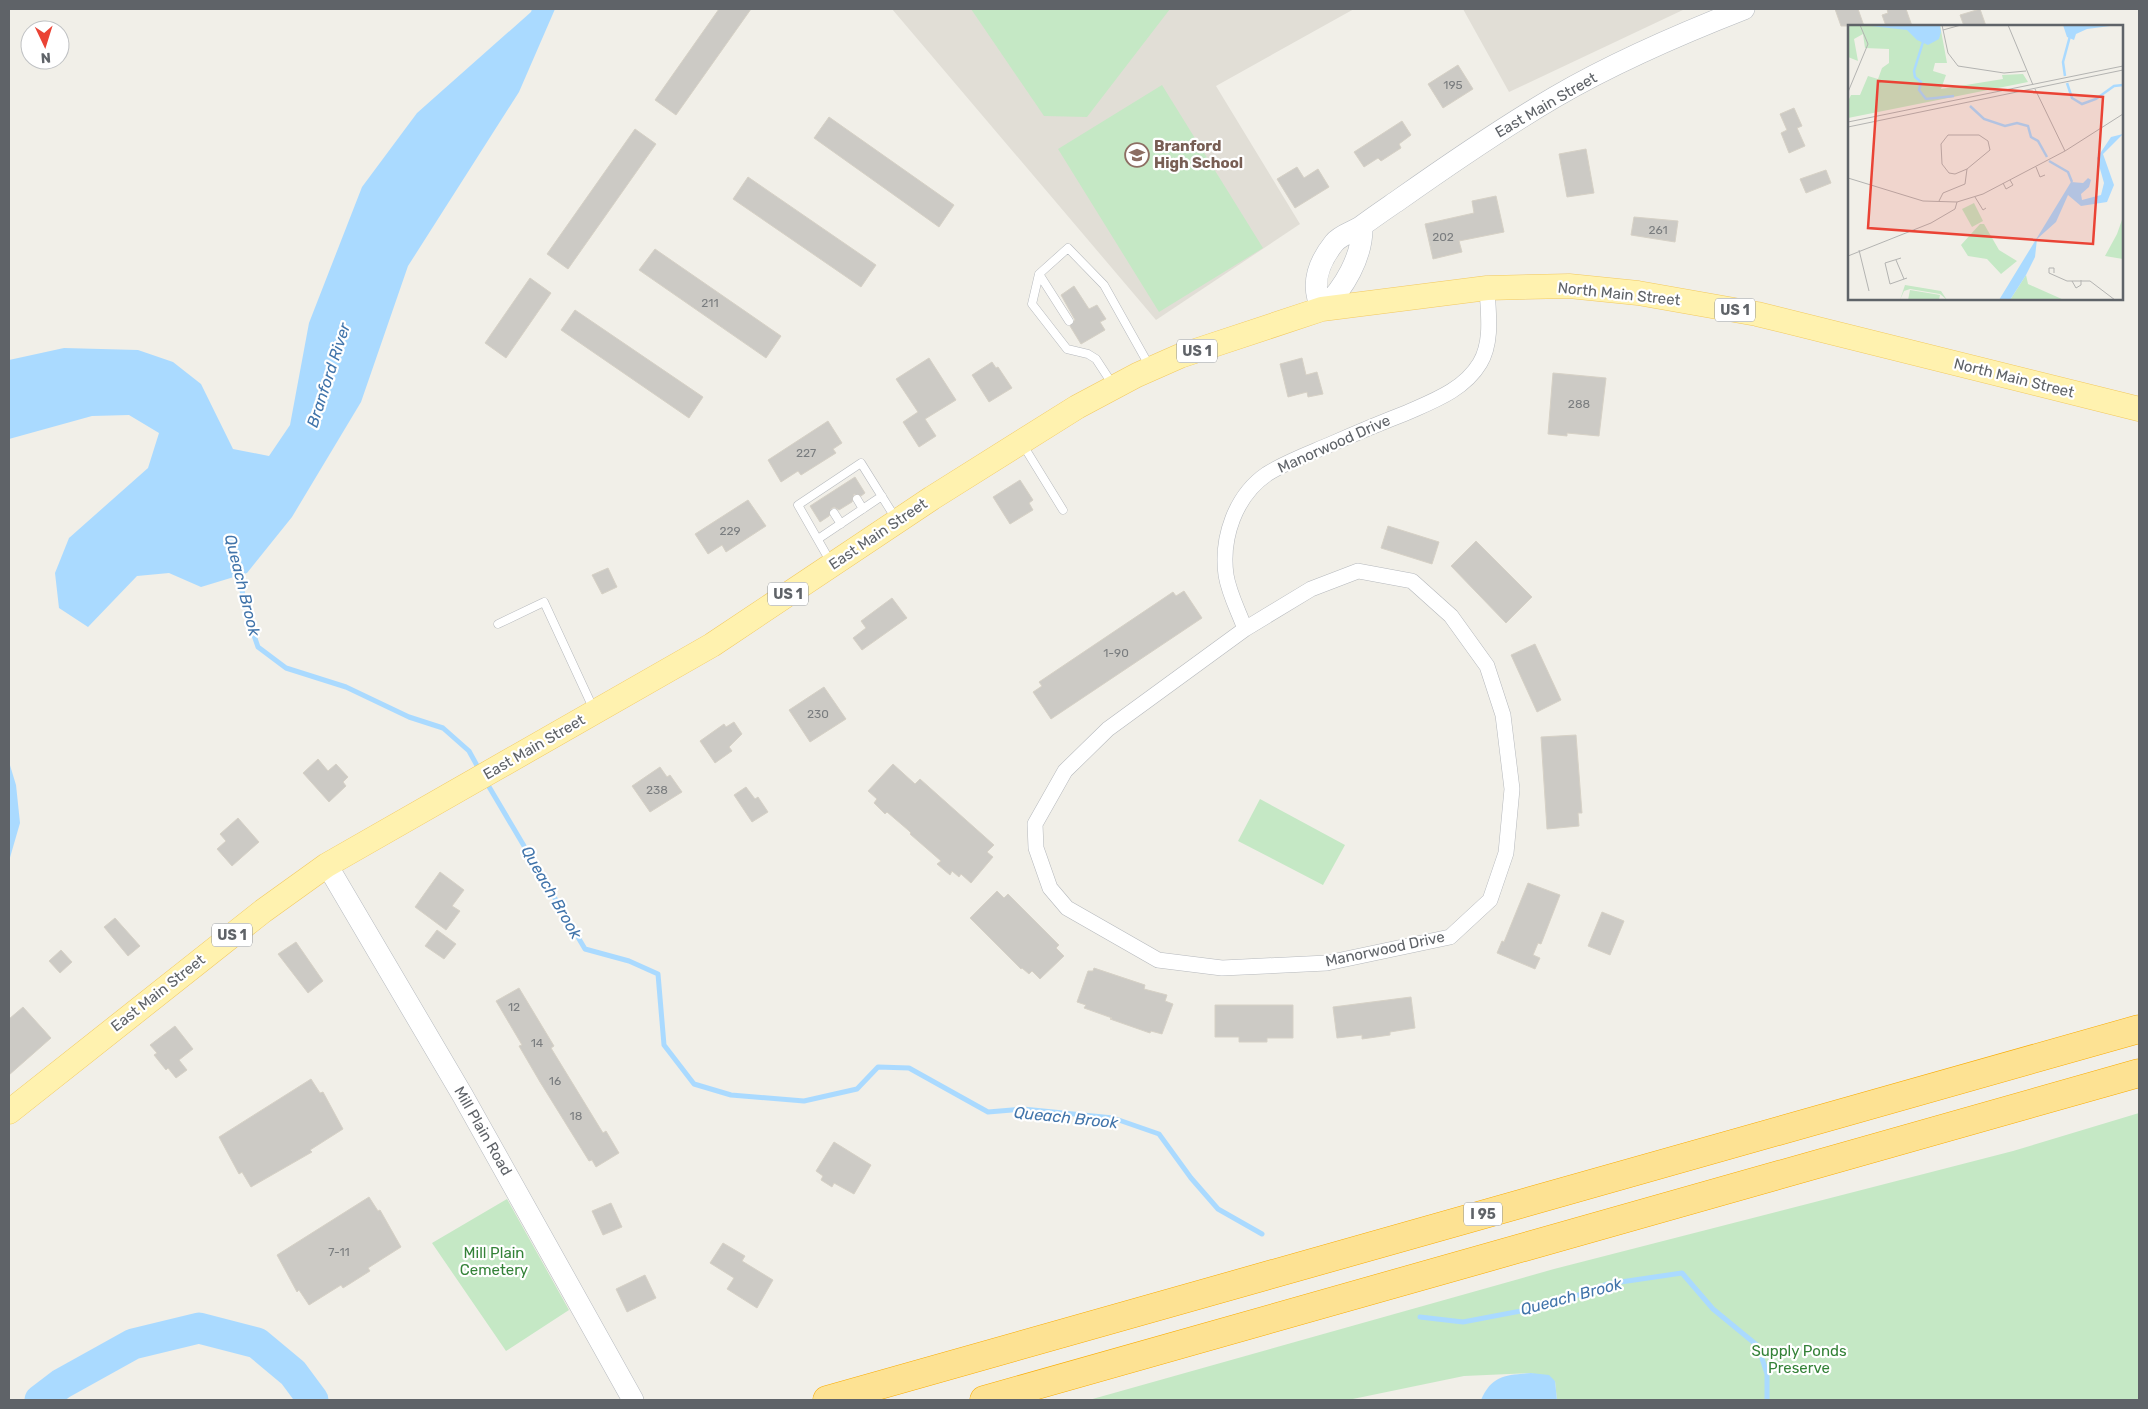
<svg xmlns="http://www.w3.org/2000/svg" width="2148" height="1409" viewBox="0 0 2148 1409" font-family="Rubik,sans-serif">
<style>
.education{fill:#e1ded6}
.green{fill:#c5e8c5}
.water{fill:#aadaff}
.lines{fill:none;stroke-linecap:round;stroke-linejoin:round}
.stream{stroke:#aadaff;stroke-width:5}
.river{stroke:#aadaff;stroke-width:31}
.building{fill:#cccac5;stroke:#d6d1c6}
.lane-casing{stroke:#b5b8bc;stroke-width:9}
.street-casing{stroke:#b5b8bc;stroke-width:16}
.secondary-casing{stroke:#b6babf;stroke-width:22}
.primary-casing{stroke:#f2c960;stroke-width:25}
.highway-casing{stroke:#f9ab00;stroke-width:29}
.lane{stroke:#fff;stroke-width:8}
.street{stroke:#fff;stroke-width:15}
.secondary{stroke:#fff;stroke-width:21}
.primary{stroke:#fff2af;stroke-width:24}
.highway{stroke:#fde293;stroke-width:28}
.labels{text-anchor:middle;stroke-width:4.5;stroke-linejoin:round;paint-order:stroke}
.number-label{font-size:12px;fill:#7a7d7f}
.shield{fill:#fff;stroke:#8f9295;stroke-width:1}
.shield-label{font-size:14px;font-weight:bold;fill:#5f6368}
.street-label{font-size:15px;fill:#5f6368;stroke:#fff}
.education-label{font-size:15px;font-weight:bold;fill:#785e54;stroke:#fff;text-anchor:start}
.park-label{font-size:15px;fill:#348238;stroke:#fff}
.water-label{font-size:16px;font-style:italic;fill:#4174aa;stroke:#fff}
.inset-river{fill:none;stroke:#aadaff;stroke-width:2.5}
.inset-road{fill:none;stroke:#b3b3b1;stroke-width:1}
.view{fill:#ea4335;fill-opacity:0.15;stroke:#ea4335;stroke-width:2.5}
.inset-edge{fill:none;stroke:#5f6368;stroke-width:2.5}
</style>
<rect width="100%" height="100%" fill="#f1efe8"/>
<path class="education" d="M892,9H1354L1216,86L1300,224L1156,320Z
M1463,9H1685L1509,92Z"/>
<path class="green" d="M971,9H1170L1087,117L1044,116Z
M1162,85L1263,248L1159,312L1058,149Z
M1260,799L1345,845L1323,885L1238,841Z
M2139,1113V1400H1557L1555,1381L1531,1373L1464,1376L1348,1400H1089L1554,1269L2013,1151Z
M507,1199L569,1310L506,1351L432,1243Z"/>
<path class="water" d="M532,9H555L519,92L408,266L361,402L292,517L247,573L201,587L169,573L137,576L88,627L59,608L55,573L69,538L148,468L159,433L129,415L92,416L9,439V360L64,348L138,350L173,362L201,384L233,449L269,456L290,425L309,323L362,187L417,113L531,12Z
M9,762L16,785L20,823L9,861Z
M1531,1373L1549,1375L1555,1381L1557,1400H1481C1492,1375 1505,1375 1531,1373Z"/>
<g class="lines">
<path class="stream" d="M237,569L249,621L258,647L286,668L346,687L409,717L443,728L469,751L480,771
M485,780L585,949L629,961L658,974L664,1045L694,1084L731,1095L804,1101L857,1089L878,1067L909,1068L988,1112L1023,1109L1113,1118L1159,1134L1191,1178L1218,1209L1262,1234
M1420,1317L1463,1322L1552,1305L1607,1284L1682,1273L1713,1309L1758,1346L1767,1374V1400"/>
<path class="river" d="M40,1400L61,1384L133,1344L199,1328L257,1343L293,1373L313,1400"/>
</g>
<path class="building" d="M719,9H751L676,115L655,100Z
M1835,9H1858L1864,26H1841Z
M1887,9H1906L1912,26H1886L1882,15L1888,13Z
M1980,9L1986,26H1964L1960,15Z
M1458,65L1473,89L1443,108L1428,84Z
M1794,108L1802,126L1797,128L1805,146L1789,153L1781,133L1787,130L1780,114Z
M829,117L954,205L939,227L814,138Z
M1402,121L1411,135L1399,144L1401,148L1381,161L1378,158L1364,167L1354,152Z
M635,129L656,144L568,269L547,254Z
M1586,149L1594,193L1567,197L1559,154Z
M1297,167L1304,178L1318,169L1329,187L1295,208L1277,179Z
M1826,170L1831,183L1806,193L1800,179Z
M748,177L876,265L861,287L733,199Z
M1496,196L1504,232L1459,241L1462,252L1433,259L1425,224L1474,213L1472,201Z
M1634,217L1678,221L1675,242L1631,235Z
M655,249L781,336L766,358L639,270Z
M530,278L551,293L506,358L485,343Z
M1074,286L1089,309L1097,305L1106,319L1100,322L1105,330L1081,344L1070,326L1075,320L1061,295Z
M575,310L703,397L689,418L561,330Z
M929,358L956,400L925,419L936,436L919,447L903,422L918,412L896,379Z
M1302,358L1306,375L1317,372L1323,394L1308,397L1307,392L1288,397L1280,364Z
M992,362L996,368L998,367L1012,388L989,402L972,375Z
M1553,373L1606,378L1599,436L1567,433V436L1548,434Z
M828,421L842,443L833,449L836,453L801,475L798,471L781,482L768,460Z
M855,477L865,493L861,496L854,494L852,502L839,510L834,507L831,509L829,516L820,522L810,506Z
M1020,480L1033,500L1029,503L1033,510L1010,524L993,497Z
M748,500L766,526L726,552L722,545L708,554L695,534Z
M1388,526L1439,542L1432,564L1381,548Z
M1476,541L1532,597L1506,623L1451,566Z
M608,568L617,587L602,594L592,575Z
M1184,591L1202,618L1051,719L1033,692L1042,686L1039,682L1173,592L1176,596Z
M892,598L907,618L862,650L853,638L866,628L861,621Z
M1535,644L1561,700L1537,712L1511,655Z
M824,687L846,719L810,742L789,710Z
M734,722L742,734L729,747L732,751L715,763L700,741L724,724L726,727Z
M1576,735L1582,813H1578L1579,826L1547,829L1541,737Z
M318,759L328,771L336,764L348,777L343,782L346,786L329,802L303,773Z
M893,764L915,784L920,779L994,845L987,852L993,857L971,883L961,874L959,877L952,871L950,875L937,864L941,861L910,834L911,833L908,830L887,812L885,814L874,803L877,799L868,791Z
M660,767L667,777L670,775L682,792L650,812L632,786Z
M746,787L755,799L758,797L768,812L752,822L734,795Z
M238,818L259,842L232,866L217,849L226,841L220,834Z
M440,872L464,890L452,906L460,911L446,930L415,907Z
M1528,883L1560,895L1541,944L1538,943L1533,955L1540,958L1535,969L1497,953L1502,941L1504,942Z
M997,891L1004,898L1008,894L1059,945L1056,948L1064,956L1040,979L1032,971L1029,974L1022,968L1021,969L970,918Z
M1602,912L1624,921L1610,955L1588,946Z
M115,918L140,946L128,956L104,927Z
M437,930L456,944L444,959L425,946Z
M296,942L323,981L308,993L278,954Z
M61,950L72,962L60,973L49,961Z
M1094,968L1145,985L1144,989L1167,995L1165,1001L1173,1004L1162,1034L1151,1031L1150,1033L1110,1019L1112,1018L1084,1008L1086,1005L1077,1002L1088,971H1093Z
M519,988L554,1046L551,1048L603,1133L606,1131L619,1153L596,1167L592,1160L589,1161L540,1082L519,1046L522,1045L496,1001Z
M1411,997L1415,1028L1390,1032V1035L1362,1039V1035L1337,1038L1333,1007Z
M1215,1005H1293V1038H1267V1042H1239V1037H1215Z
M23,1007L51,1038L9,1075V1019Z
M175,1026L193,1049L179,1060L187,1070L176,1078L168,1068L166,1070L154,1055L157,1053L150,1045Z
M311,1079L320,1093L323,1092L343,1129L310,1150L312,1152L251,1187L242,1172L239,1174L219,1137Z
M834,1142L871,1165L854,1194L834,1183L832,1187L821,1180L823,1176L816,1171Z
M369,1197L378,1211L380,1210L401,1247L368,1268L370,1271L343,1288L341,1285L309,1305L299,1290L297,1292L277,1255Z
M611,1203L622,1227L603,1235L592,1211Z
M723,1243L745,1256L742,1261L773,1280L757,1308L727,1289L734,1278L710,1263Z
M645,1275L656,1298L627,1312L616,1289Z"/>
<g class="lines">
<g class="lane-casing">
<path id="lane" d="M1039,274L1069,321
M1113,385L1096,359L1088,354L1067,349L1032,304L1039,274L1068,248L1104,285L1150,367
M1023,445L1063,510
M857,499L863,509
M834,513L841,524
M818,539L882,496
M830,561L798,505L861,463L896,519
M498,624L544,602L594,710"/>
</g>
<g class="street-casing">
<path id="street" d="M1245,629L1311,589L1358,571L1412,581L1451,616L1487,666L1503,715L1512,789L1506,853L1490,900L1450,937L1327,963L1222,968L1158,960L1067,908L1050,888L1036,848L1035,824L1065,771L1108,729L1245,629C1239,612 1229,594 1226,575C1221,538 1235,496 1267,474C1286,462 1308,454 1329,445C1354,434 1380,423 1406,413C1433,401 1464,390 1480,363C1493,341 1488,312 1487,288"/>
</g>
<g class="secondary-casing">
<path id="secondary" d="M1362,226C1363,256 1344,289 1322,309C1310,285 1318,263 1334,243C1341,234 1354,232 1363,225C1375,216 1387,208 1400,199C1451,163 1502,128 1555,97C1615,62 1680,34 1744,9
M327,865L463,1096L633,1400"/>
</g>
<g class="primary-casing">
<path id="primary" d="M9,1112L263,911L327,865L712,645L932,498L1077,407L1137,375L1180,356L1322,309L1487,288L1569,286L1638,293L1757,314L2139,409"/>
</g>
<g class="highway-casing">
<path id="highway" d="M827,1400L2139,1029
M984,1400L2139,1073"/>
</g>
<use href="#lane" class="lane"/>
<use href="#street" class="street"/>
<use href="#secondary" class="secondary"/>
<use href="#primary" class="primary"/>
<use href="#highway" class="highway"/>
</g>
<defs>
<g id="school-ring" transform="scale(1.25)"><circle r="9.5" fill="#fff" stroke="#8d6e63" stroke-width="1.5"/><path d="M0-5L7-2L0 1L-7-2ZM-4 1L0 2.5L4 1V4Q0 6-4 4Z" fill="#8d6e63"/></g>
</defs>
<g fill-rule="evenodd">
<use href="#school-ring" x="1137" y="155"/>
</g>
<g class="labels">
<g class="number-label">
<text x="1453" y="89">195</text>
<text x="1658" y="234">261</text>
<text x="1443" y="241">202</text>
<text x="710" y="307">211</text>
<text x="1579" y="408">288</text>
<text x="806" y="457">227</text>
<text x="730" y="535">229</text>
<text x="1116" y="657">1-90</text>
<text x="818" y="718">230</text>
<text x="657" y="794">238</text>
<text x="514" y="1011">12</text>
<text x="537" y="1047">14</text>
<text x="555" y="1085">16</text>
<text x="576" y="1120">18</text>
<text x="339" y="1256">7-11</text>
</g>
<g class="shield">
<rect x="1715" y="298.5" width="40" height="23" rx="4"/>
<rect x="1177" y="339.5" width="40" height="23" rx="4"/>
<rect x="768" y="582.5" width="40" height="23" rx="4"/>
<rect x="212" y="923.5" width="40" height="23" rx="4"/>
<rect x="1464" y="1202.5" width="38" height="23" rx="4"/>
</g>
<g class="shield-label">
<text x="1735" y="315">US 1</text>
<text x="1197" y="356">US 1</text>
<text x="788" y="599">US 1</text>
<text x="232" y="940">US 1</text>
<text x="1483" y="1219">I 95</text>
</g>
<g class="street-label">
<text transform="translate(1546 105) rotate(-30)" y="5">East Main Street</text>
<text transform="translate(1619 294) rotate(6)" y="5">North Main Street</text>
<text transform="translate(2014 378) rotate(14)" y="5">North Main Street</text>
<text transform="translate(1334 444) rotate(-24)" y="5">Manorwood Drive</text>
<text transform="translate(878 534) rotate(-34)" y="5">East Main Street</text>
<text transform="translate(534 747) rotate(-30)" y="5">East Main Street</text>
<text transform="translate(1385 949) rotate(-12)" y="5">Manorwood Drive</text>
<text transform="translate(158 993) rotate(-38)" y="5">East Main Street</text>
<text transform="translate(483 1131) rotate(60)" y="5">Mill Plain Road</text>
</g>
<g class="education-label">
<text x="1154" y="151">Branford<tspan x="1154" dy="17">High School</tspan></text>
</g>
<g class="park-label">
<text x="494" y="1258">Mill Plain<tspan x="494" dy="17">Cemetery</tspan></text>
<text x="1799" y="1356">Supply Ponds<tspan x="1799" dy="17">Preserve</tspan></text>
</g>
<g class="water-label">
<text transform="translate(328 375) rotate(-72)" y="6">Branford River</text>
<text transform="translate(243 585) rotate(76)" y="6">Queach Brook</text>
<text transform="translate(552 892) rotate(60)" y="6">Queach Brook</text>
<text transform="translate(1066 1117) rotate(6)" y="6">Queach Brook</text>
<text transform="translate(1571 1296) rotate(-15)" y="6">Queach Brook</text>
</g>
</g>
<g transform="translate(1848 25)">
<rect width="275" height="275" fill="#f1efe8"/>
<path d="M0,0H92L99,38H87L85,46L98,50L93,64L155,54L154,50L175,49L180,57L0,93V76L3,70H12L20,51L30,54L34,43L41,38V24L17,23L15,9L6,14L10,36L0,32ZM126,178L135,196L124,202L114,184ZM275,192V234L257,231L269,209ZM132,199H136L151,225L169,236L153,249L139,234L120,231L113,220ZM178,250L180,259L216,275H162ZM57,260L93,266L99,275L92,269L62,264L56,266L52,275ZM62,265L92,270L91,275H60Z" fill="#c5e8c5"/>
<path d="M14,0H92L93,7L91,14L80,20L69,15L59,5ZM215,0H270L239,4L228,9L226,15L219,12ZM275,109L255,129L266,160L259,177L233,181L220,170L208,197L189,214L187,232L178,250L162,275H151L223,157L235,158L240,153L243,155L241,162L233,169L234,175L253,170L256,158L249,133L263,112Z" fill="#aadaff"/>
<path class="inset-river" d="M75,17L66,46L67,52L73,57L71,65L78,74L106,71M217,51L215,37L222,11M219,58L224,73L234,79L248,74L266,61L275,60M122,81L136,94L157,101L169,98L180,101L183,112L190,116L199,132M201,136L220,147L224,157"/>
<path class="inset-road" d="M94,0L100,28L110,41L156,48L178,46M160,0L185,60M95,5L113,0M187,64L217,126M0,67L20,19L12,0M0,97L275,41M0,102L275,45M188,142L192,152L197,150M0,153L75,176L109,177L135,169L217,126L275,89M155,158L158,164L165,160L162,155M127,172L135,185L138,183M91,176L95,168L117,159L119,144L142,125L140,116L131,110H100L93,119L94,139L101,148L107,149L119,144M11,225L21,266M0,231L83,198L107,184L109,177M53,233L37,238L42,259L59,253M48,235L56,254M206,248V243H201V248L219,256H242L267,275M224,256L228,263L233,260V255"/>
<path class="view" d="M30,56L255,72L245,219L20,203Z"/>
<rect width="275" height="275" class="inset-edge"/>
</g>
<rect width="2148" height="1409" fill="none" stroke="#5f6368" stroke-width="20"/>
<g transform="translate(45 45) rotate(176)"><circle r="24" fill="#ffffff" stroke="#bfc1c3"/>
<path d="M0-4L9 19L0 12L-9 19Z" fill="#ea4335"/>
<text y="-8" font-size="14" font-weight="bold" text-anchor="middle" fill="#5f6368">N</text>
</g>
</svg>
